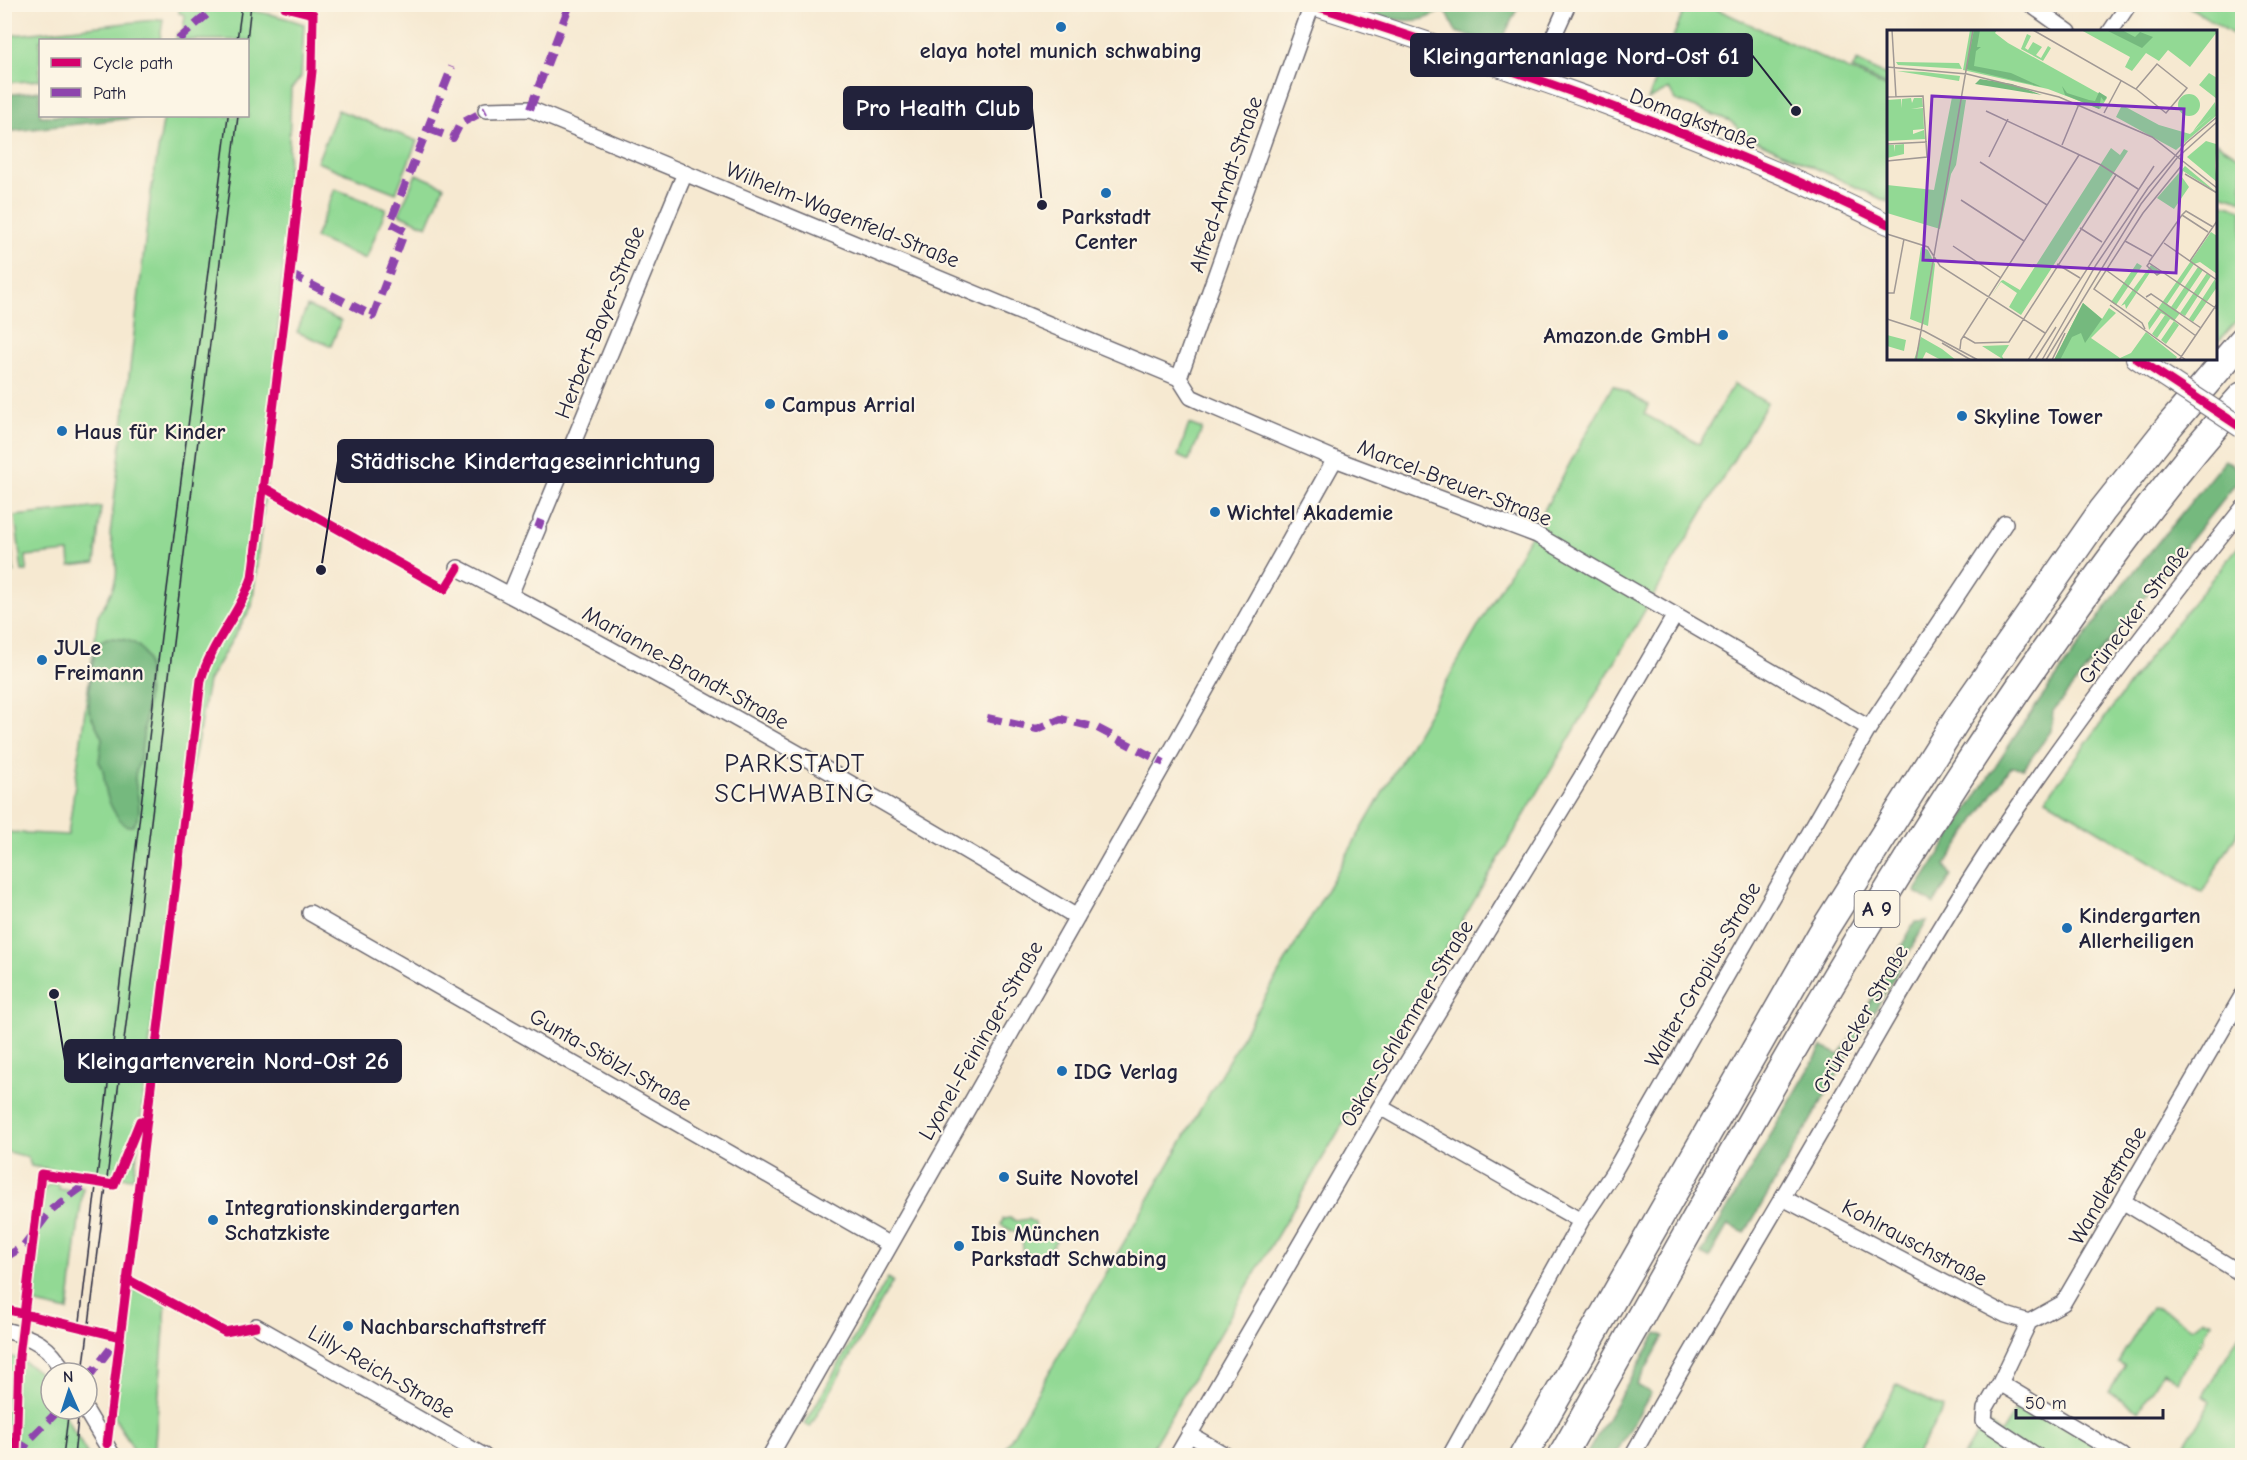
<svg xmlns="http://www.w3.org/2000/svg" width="2247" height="1460" viewBox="0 0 2247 1460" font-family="'Comic Neue',sans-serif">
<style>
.green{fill:#92d994;stroke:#5a7e68;stroke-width:1.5}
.forest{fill:#75b97e;stroke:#4c6e5c;stroke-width:1.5}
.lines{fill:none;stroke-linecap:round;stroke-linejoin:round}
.minor-casing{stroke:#6c6870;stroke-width:18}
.tertiary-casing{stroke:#6c6870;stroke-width:22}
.motorway-casing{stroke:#6c6870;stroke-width:30}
.minor{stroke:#fff;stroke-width:15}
.tertiary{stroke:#fff;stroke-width:20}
.motorway{stroke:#fff;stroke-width:27}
.tram{stroke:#22223b;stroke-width:1.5}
.tertiary-bridge-casing{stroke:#6c6870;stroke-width:22;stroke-linecap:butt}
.tertiary-bridge{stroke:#fff;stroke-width:20}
.quiet{stroke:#8e44ad;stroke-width:8;stroke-dasharray:15 8;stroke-linecap:butt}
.cycleway-casing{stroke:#fcf5e5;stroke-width:13}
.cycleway{stroke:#d6006c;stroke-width:9}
.poi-dot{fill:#1f6fb2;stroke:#fcf5e5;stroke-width:2}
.labels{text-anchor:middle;stroke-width:4.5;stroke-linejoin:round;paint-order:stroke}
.shield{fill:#fcf5e5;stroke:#63616e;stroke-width:1.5}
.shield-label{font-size:21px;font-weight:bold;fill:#22223b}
.poi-label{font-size:22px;font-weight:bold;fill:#22223b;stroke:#fcf5e5;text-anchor:start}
.street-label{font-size:22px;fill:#22223b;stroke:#fcf5e5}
.quarter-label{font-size:26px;letter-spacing:1.5px;fill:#22223b;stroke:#fcf5e5}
.inset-road{fill:none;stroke:#a19995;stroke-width:1.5}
.view{fill:#7b2cbf;fill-opacity:0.15;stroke:#7b2cbf;stroke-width:3}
.inset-edge{fill:none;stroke:#22223b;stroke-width:3}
.leader{fill:none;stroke:#22223b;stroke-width:2}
.callout-dot{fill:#22223b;stroke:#fcf5e5;stroke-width:2}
.callout{fill:#22223b;stroke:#22223b;stroke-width:2}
.callout-label{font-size:24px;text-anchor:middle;font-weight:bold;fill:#fff}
</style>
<rect width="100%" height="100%" fill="#fcf5e5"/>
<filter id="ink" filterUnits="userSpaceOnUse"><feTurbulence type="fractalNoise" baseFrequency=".0167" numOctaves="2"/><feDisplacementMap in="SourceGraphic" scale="12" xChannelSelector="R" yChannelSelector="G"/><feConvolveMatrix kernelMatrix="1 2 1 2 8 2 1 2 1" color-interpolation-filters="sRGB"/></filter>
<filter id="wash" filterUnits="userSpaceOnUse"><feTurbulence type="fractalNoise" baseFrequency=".008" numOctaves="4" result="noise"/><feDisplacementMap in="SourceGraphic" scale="24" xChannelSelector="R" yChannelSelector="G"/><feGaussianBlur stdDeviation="1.35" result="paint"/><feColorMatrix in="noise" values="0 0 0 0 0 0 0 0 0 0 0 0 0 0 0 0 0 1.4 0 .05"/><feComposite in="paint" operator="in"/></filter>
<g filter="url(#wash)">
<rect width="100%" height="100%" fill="#f6e9d1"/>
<path class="green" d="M180,5C222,5 265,10 304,24L301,77L291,89L286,229L265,493L252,606L208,681L161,947L134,1178L81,1174L31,1166L28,1157L5,1151L4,832L68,835L98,615C119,583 121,572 110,535L151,192L164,116H248V40H176L177,33H183L185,15L179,13Z
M1686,5H1708L1888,88V202L1749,137L1730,121L1675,100L1669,89L1648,100Z
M2186,5H2242V40Z
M163,19L160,40H40V80L5,83V36Z
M1857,61L1888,77V86L1852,69Z
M338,110L417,141L396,193L317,162Z
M2216,142L2242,159V200L2216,193Z
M416,174L444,186L427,226L399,214Z
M335,189L386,209L366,259L315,238Z
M2216,202L2242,209V315L2216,344Z
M307,306L341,321L331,346L297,332Z
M1734,384L1767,403L1148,1455L1001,1456L1521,552L1613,385L1649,405L1644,414L1699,444Z
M1189,424L1202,429L1189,461L1178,456Z
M101,507L95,563L70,566L69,552L26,556L27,571H22L15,516Z
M7,517L14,572L6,573L4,518Z
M2242,542V825L2202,893L2046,799L2154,650Z
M52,1183L59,1185V1189L72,1191L73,1186L83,1187L68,1311L28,1302L44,1189Z
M1010,1218L1016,1221L1028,1219L1035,1223L1038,1236H1045L1052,1232L1059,1235L1043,1263L1023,1251L1022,1236L1001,1225L1003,1219Z
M888,1278L893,1281L810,1427L805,1424Z
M140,1289L166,1304L154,1455H137L114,1417L130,1292Z
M2151,1307L2159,1308L2192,1328L2203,1319L2211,1323L2178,1381L2163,1371L2139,1411L2109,1392L2125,1366L2118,1362Z
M2242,1330V1455H2178L2211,1402L2203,1396Z
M5,1355C21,1358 45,1372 50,1389C52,1395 51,1403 51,1409H61L88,1455H5Z
M1897,1385L1944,1408L1916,1455H1855Z
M2024,1397L2114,1456H1963L1984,1421L2001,1433Z"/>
<path class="forest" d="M1361,5H1519L1500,44L1456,32L1446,11C1436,11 1433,17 1424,19C1405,23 1374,19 1361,5Z
M40,91V116H152L5,132V95Z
M2225,460L2240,471L2242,476L2053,711L2051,731L2024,768L2011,767L1945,865L1951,876L1934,904L1915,892L2021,727L2115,595Z
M107,638C122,638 140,640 146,657C152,674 143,740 140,759C139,765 135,771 135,777C135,792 146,814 132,826H126C114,815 107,801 105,785C103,775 105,770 99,762L102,738L89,711L90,677L97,643Z
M1927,921L1745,1233L1728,1225L1709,1258L1701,1254L1822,1047L1840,1055L1915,922Z
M1657,1333L1664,1336L1637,1385L1651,1393L1615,1455H1586Z"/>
</g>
<g filter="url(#ink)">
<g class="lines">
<g class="minor-casing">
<path id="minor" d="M2030,4L2069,32
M2110,32L2129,4
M1534,79L1568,4
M486,110L530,109L1179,378
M1179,378L1191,397L1204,403L1335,459L1537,535L1869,728
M1179,378L1312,5
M541,520L685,173
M458,568C668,677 874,795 1077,917
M510,595L538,528
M310,913L890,1245
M1380,1107L1581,1221
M1783,1198L2006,1315L2029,1322
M2124,1202L2242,1274
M256,1326L484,1456
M4,1330C34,1337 50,1346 65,1373
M2000,1383L2029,1322L2063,1303L2242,996
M85,1409L113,1456
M1189,1434L1227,1456
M770,1456L1173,748L1335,459
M1177,1456L1380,1107L1582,776L1675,615
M1450,1456L1581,1221L1613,1173L1869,728L2005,523
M1632,1456C1694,1345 1760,1237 1823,1128C1889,1015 1952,900 2027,794C2095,696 2168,602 2242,509
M2037,1456L1984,1421L1985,1409L2000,1383L2122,1456"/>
</g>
<g class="tertiary-casing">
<path id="tertiary" d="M1310,4C1506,67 1704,132 1888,224
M2136,358L2151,368"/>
</g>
<g class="motorway-casing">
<path id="motorway" d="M1523,1456L1822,933L1959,716L2102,511L2171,424L2242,341
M1562,1456C1709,1196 1851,934 2019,688C2089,587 2160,487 2242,396"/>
</g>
<use href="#minor" class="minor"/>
<use href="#tertiary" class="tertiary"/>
<use href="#motorway" class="motorway"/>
<path class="tram" d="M237,40L242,4
M247,40L251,4
M79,1330L161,636L228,116
M83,1373L238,116
M63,1456L69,1409
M74,1456L79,1409"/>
<g class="tertiary-bridge-casing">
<path id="tertiary-bridge" d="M2151,368L2242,428"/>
</g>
<use href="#tertiary-bridge" class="tertiary-bridge"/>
<path class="quiet" d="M178,40L219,4
M530,109L570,4
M429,129L453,138L460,124L486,110
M290,274L373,316L405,231L390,223L452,67
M538,528L541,520
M987,718L1037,729L1061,719L1097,728L1164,763
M4,1258L24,1246L52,1209L89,1182
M87,1379L117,1340
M19,1456L29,1440L60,1409"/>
<g class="cycleway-casing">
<path id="cycleway" d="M1310,4C1506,67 1704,132 1888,224
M2136,358L2242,428
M263,487L445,589L458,568
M127,1279L225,1332L256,1326
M4,1309L120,1337
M107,1444L201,680C211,643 239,615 252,578L290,274L312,71L313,14L285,7V4
M16,1456L19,1356L41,1174L114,1185L140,1121"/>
</g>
<use href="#cycleway" class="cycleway"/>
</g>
</g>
<g class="poi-dot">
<circle cx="1061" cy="27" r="6"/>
<circle cx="1106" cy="193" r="6"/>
<circle cx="1723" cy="335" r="6"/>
<circle cx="770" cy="404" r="6"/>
<circle cx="1962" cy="416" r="6"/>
<circle cx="62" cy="431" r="6"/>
<circle cx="1215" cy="512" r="6"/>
<circle cx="42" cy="660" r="6"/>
<circle cx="2067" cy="928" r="6"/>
<circle cx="1062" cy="1071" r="6"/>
<circle cx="1004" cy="1177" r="6"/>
<circle cx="213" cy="1220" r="6"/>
<circle cx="959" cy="1246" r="6"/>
<circle cx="348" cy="1326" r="6"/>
</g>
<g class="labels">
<rect class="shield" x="1854.5" y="891" width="45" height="36" rx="4.5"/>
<g class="shield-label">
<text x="1877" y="916">A 9</text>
</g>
<g class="poi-label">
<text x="1061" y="58" text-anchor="middle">elaya hotel munich schwabing</text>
<text x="1106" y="224" text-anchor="middle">Parkstadt<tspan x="1106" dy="25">Center</tspan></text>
<text x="1711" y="343" text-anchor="end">Amazon.de GmbH</text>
<text x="782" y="412">Campus Arrial</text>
<text x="1974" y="424">Skyline Tower</text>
<text x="74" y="439">Haus für Kinder</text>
<text x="1227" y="520">Wichtel Akademie</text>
<text x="54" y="655">JULe<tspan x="54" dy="25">Freimann</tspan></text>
<text x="2079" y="923">Kindergarten<tspan x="2079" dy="25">Allerheiligen</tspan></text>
<text x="1074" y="1079">IDG Verlag</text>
<text x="1016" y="1185">Suite Novotel</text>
<text x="225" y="1215">Integrationskindergarten<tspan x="225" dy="25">Schatzkiste</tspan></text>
<text x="971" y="1241">Ibis München<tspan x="971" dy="25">Parkstadt Schwabing</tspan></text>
<text x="360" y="1334">Nachbarschaftstreff</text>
</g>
<g class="street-label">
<text transform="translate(1694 118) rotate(21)" y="8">Domagkstraße</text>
<text transform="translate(1225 184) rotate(-71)" y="8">Alfred-Arndt-Straße</text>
<text transform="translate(843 214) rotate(22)" y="8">Wilhelm-Wagenfeld-Straße</text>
<text transform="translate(599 322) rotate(-68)" y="8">Herbert-Bayer-Straße</text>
<text transform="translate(1455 482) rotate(21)" y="8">Marcel-Breuer-Straße</text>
<text transform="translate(2133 614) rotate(-53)" y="8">Grünecker Straße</text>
<text transform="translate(686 667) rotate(29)" y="8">Marianne-Brandt-Straße</text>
<text transform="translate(1702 974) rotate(-60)" y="8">Walter-Gropius-Straße</text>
<text transform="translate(1860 1019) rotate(-60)" y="8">Grünecker Straße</text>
<text transform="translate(1406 1023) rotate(-59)" y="8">Oskar-Schlemmer-Straße</text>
<text transform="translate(980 1040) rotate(-60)" y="8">Lyonel-Feininger-Straße</text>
<text transform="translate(611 1059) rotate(30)" y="8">Gunta-Stölzl-Straße</text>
<text transform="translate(2107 1185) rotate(-60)" y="8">Wandletstraße</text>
<text transform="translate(1915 1242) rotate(28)" y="8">Kohlrauschstraße</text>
<text transform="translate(382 1371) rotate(30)" y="8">Lilly-Reich-Straße</text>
</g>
<g class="quarter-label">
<text x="795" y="772">PARKSTADT<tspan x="795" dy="30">SCHWABING</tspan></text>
</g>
</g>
<g transform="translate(1887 30)">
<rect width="330" height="330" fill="#f6e9d1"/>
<path d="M83,0H110L108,3L121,13L220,68L213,79L161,59L76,40ZM194,0H330V2L303,37L281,20L272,31L259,23L245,41L238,37L243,27ZM140,4L144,6L138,18L141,20L146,12L155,17L149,25L154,28L161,16L164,18L156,31L134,19ZM9,32L72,33L75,39L11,35ZM10,41L37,42L73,46L72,51ZM322,43L330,48V69L312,55ZM291 75a11 11 0 1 1 22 0a11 11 0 1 1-22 0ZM65,67L79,70L69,135L64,144L53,199L0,183V155L47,160ZM24,68L25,73L27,68H35L36,77L24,79L36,78L37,99L26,100V104L37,100L38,109L0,111V70L14,69L15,78V69ZM328,72L330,85L289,120L229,87L235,75L272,95L303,104L328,83L306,101ZM330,110L328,136L330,152L300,127L319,111L329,114ZM17,114V124L0,128V115H7L8,122V115ZM224,118L233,125L237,119L241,121L134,285L122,277L130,263L114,252L105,265L114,251L116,250L133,260ZM298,136L329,162L296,141L295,147L302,157L287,179L270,168ZM324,202L330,206V244L313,232L307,234L280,274L284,277L311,237L316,240L289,280L293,283L320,243L324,246L298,286L293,283L287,291L292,295L279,314L274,310L287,291L283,289L270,308L265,304L278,285L274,283L262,300L261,293ZM34,217L41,220L48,234L41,296L23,289ZM250,233L255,236L229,275L224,272ZM264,235L274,242L272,245L264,241L239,279L238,274L234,276ZM328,249L330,257L306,292L302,289ZM196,273L215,289L222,278L229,283L204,308L233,328L244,323L259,302L290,327L288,330H167ZM0,305L19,310L17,321L0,316ZM34,307L55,319L69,330H54L39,322L35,330H27ZM122,315L115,326L117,330L95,316Z" fill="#92d994"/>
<path d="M87,0H93L90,17H94L89,21L87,36L124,43L155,57L79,39ZM219,0H235L248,7L253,2L266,7L255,18ZM93,49L125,54L155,65L88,54ZM175,56L180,63L202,70L208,71L212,62L220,67L217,71L214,67L212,79L178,65ZM196,273L215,289L198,313L194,303L185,307L173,330H167Z" fill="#75b97e"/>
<path class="inset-road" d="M5,0L9,67M146,0L249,59L279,83L300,58L270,34L249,59M0,37L80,44L172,67L265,107L330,158M0,67L36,66L40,127L0,131M99,81L214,135L251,159M217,83L234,51M0,114L40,112M175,115L192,74M102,127L121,89M93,132L160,175M298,144L330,163M74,170L137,211M295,185L299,181L326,197M295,185L321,202M193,198L215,212M0,204L41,217L53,236L158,303M238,211L265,226M277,213L330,250M66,216L114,248M303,231L330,191M262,232L295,185M170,234L193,248M219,240L309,306M274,242L270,245L260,236L262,233L330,279M0,263H7L17,209M259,267L264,264L314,298M223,275L299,330M0,289L37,301L91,330M258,299L255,293L207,259L256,183L295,135M76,306L88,313L122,312L229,145M55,313L84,330M73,319L74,310L192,125M29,330L86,0M141,330L267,136M148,330L169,297M155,330L209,235L261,158L299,113L330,87M159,330L254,174L290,128L330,92M165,330L178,303M292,330L330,274"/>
<path class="view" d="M45,66L297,79L289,243L36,230Z"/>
<rect width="330" height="330" class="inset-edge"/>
</g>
<path class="leader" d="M1796 111L1752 55M1042 205L1032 108M321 570L338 461M54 994L65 1061"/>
<g class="callout-dot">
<circle cx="1796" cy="111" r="6"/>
<circle cx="1042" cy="205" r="6"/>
<circle cx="321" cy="570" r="6"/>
<circle cx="54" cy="994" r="6"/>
</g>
<g class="callout">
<rect x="1411" y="34" width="341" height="42" rx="6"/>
<rect x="844" y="87" width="188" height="42" rx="6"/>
<rect x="338" y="440" width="375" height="42" rx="6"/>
<rect x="65" y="1040" width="336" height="42" rx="6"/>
</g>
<g class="callout-label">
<text x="1581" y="64">Kleingartenanlage Nord-Ost 61</text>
<text x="938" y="116">Pro Health Club</text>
<text x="526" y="469">Städtische Kindertageseinrichtung</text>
<text x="233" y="1069">Kleingartenverein Nord-Ost 26</text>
</g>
<rect width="2247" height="1460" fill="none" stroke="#fcf5e5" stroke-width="24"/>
<rect x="39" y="39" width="210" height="78" fill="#fcf5e5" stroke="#a5a1a1" stroke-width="1.5"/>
<rect x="51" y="58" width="30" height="9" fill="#d6006c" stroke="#a5a1a1" stroke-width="1.5"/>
<text x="93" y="69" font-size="18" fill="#22223b">Cycle path</text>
<rect x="51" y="88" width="30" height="9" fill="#8e44ad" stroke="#a5a1a1" stroke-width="1.5"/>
<text x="93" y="99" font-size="18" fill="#22223b">Path</text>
<g transform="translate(69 1391) rotate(357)"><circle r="28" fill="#fcf5e5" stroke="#a5a1a1" stroke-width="1.5"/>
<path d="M0-4.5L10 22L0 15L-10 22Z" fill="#1f6fb2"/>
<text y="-9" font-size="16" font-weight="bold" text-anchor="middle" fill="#22223b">N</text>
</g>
<path d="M2016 1409v9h147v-9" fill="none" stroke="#22223b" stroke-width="3"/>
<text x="2025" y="1409" font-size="18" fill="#22223b" stroke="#fcf5e5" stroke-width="4.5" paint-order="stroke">50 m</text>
</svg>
